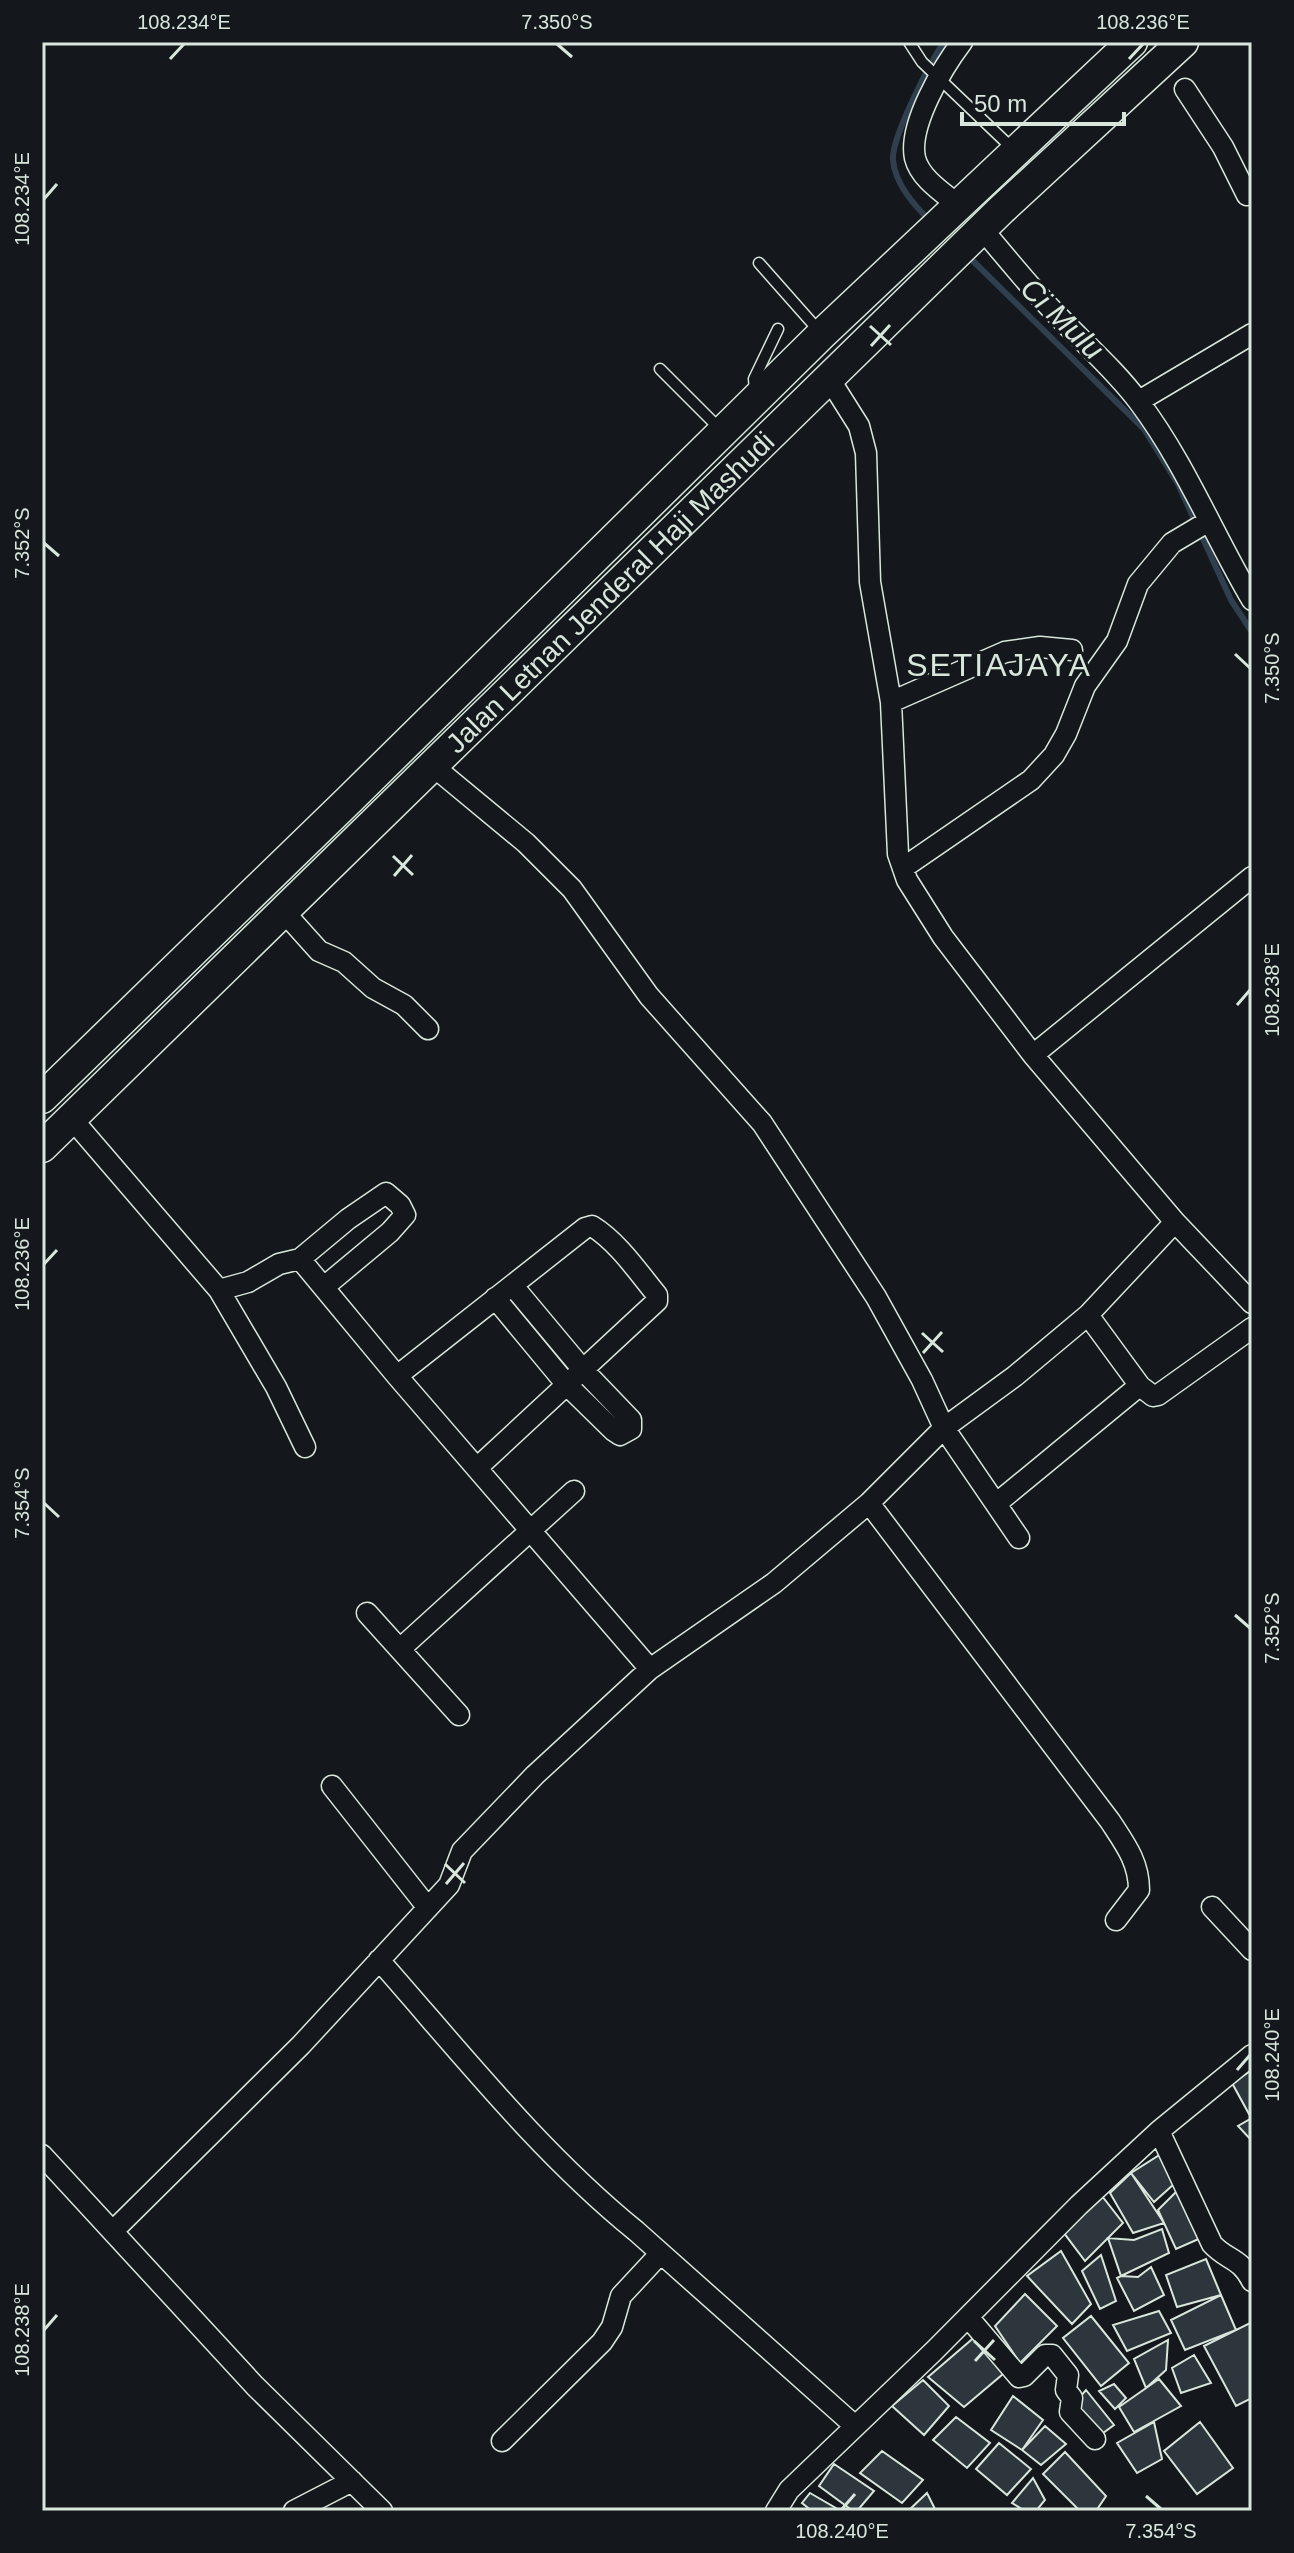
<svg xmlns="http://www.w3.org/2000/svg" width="1294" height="2553" viewBox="0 0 1294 2553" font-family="Helvetica,sans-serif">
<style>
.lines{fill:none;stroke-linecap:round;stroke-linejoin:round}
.stream{stroke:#2f3f4d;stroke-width:6}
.building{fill:#2c363c;stroke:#d8e6dc;stroke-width:2}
.service-casing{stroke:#d8e6dc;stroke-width:13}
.minor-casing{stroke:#d8e6dc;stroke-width:23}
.primary-casing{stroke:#d8e6dc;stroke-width:33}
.service{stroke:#14181c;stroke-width:10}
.minor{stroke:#14181c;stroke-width:20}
.primary{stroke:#14181c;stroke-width:30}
.ticks{fill:none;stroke:#d8e6dc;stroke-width:3}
.labels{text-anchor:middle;stroke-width:6;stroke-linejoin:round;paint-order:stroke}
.street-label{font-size:28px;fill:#d8e6dc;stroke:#14181c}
.water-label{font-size:30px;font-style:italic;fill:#d8e6dc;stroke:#14181c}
.quarter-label{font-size:32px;letter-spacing:2px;fill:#d8e6dc;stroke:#14181c}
.neatline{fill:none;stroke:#d8e6dc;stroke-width:3}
.ticks-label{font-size:20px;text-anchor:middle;fill:#d8e6dc}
</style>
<rect width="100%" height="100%" fill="#14181c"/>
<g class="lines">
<path class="stream" d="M931,222C914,205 895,184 893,160C891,138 931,61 944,42
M966,254L1144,429L1178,484L1231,600L1252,632"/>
</g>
<path class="building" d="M1252,2070V2112L1249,2114L1232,2083Z
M1252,2118V2141L1238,2126Z
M1161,2154L1174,2184L1154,2202L1131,2173Z
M1131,2173L1164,2223L1133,2233L1110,2193Z
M1176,2192L1201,2238L1176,2249L1158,2210Z
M1102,2196L1123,2223L1085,2261L1064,2233Z
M1162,2229L1169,2253L1121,2276L1108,2238L1134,2240Z
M1061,2251L1091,2304L1072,2324L1027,2276Z
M1101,2255L1116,2301L1100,2309L1082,2271Z
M1206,2259L1221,2295L1177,2307L1166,2275Z
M1151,2267L1164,2295L1134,2311L1117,2278L1121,2276L1138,2277Z
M1025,2294L1057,2326L1020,2363L995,2326Z
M1221,2295L1236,2330L1185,2350L1171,2320Z
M1159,2311L1171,2333L1127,2351L1113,2325Z
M1091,2316L1129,2363L1101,2386L1063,2338Z
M1252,2322V2398L1236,2406L1204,2346Z
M977,2335L1003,2374L964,2407L928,2377Z
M1168,2340L1166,2370L1146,2388L1134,2359Z
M1194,2355L1211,2383L1181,2393L1172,2368Z
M1159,2379L1181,2406L1134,2432L1119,2407Z
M923,2380L949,2406L924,2435L892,2406Z
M1114,2384L1126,2398L1115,2409L1099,2391Z
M1086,2390L1114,2425L1099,2436L1073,2405Z
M1013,2396L1043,2420L1022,2450L991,2430Z
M956,2417L990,2443L967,2468L933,2440Z
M1154,2422L1162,2459L1137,2473L1117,2443Z
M1200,2422L1233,2468L1197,2494L1164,2451Z
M1045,2426L1066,2444L1041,2465L1022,2450Z
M999,2443L1031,2469L1007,2495L976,2469Z
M882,2451L923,2480L902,2503L860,2473Z
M1065,2452L1106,2496L1096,2511H1080L1043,2474Z
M834,2464L874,2491L857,2511H853L819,2486Z
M1033,2478L1045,2500L1036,2511H1025L1012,2503Z
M810,2493L841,2511H812L802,2503Z
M927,2493L936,2511H908Z"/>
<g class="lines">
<g class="service-casing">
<path id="service" d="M909,42L922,62L1013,149
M759,263L820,332
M660,369L721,430
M755,390L754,379L778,329"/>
</g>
<g class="minor-casing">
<path id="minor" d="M1185,89L1223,147L1247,195
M957,204C942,192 920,178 915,158C908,125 943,67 962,42
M982,229C1007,258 1032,290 1059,317C1086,345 1116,371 1139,402C1185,463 1213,534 1252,600
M830,380L859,426L866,453L870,582L891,702L898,854L907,880L943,937L1033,1055L1175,1222L1252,1303
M1139,401L1252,334
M891,702L1005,652L1040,647L1072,650
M433,766L526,843L572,889L649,996L762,1123L876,1297L922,1380L944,1428L1019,1538
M903,868L1031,780L1054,755L1066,734L1085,686L1117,641L1138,584L1172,543L1209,521
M284,912L319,951L344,962L373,988L404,1005L428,1029
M1033,1055L1252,877
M72,1119L219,1290L248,1282L279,1264L300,1259L348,1219L386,1193L400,1205L405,1215L390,1232L324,1287
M300,1259L397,1376L650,1669
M219,1290L276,1387L305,1447
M495,1298L567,1385L614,1431L620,1435L631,1429V1420L584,1371L513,1286
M1088,1315L1140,1386
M397,1376L585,1228L592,1226C618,1242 638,1272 657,1295V1301L478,1467
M869,1503L1110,1821C1125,1844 1139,1862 1139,1890L1116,1920
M997,1503L1133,1391L1140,1386L1153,1396L1158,1395L1252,1328
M367,1613L459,1715
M400,1649L574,1491
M332,1786L428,1908
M1212,1907L1252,1950
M379,1960C461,2053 539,2152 636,2231L855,2426
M1159,2131L1212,2244C1226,2260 1240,2257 1252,2281
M42,2155L255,2386L382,2511
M114,2230L301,2045L449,1885L462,1851L535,1775L650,1669L774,1583L869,1503L944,1428L1015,1376L1088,1315L1175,1222
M968,2317L1019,2377L1024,2376L1045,2355H1052L1068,2375L1066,2390L1072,2398L1070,2412L1095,2439
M502,2441L602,2342L612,2327L621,2296L660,2254
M294,2511L352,2481
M776,2511L789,2490L934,2351L1079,2205L1159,2131L1252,2055"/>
</g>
<g class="primary-casing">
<g id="primary">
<path d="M42,1098L349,800L822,334L1132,42"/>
<path id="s1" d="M42,1147L1002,209L1183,42"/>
</g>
</g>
<use href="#service" class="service"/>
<use href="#minor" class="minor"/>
<use href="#primary" class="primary"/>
</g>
<path class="ticks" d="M557,44L572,57M170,59L184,44M1129,59L1143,44M44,199L57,184M870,326L891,345M871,346L890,325M44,543L59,556M1235,654L1250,668M393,856L413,875M394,876L412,855M1237,1005L1250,990M44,1264L57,1250M922,1333L943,1352M923,1353L942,1332M44,1503L59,1517M1235,1615L1250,1628M445,1864L465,1883M446,1884L464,1863M1237,2070L1250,2055M44,2330L57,2315M974,2341L995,2360M975,2361L994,2340M1146,2496L1161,2509M842,2509L855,2494"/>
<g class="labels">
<g class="street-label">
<text dy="10" stroke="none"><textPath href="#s1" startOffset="794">Jalan Letnan Jenderal Haji Mashudi</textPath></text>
</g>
<g class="water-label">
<text transform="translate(1062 319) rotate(44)" y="10">Ci Mulu</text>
</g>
<g class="quarter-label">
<text x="999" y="676">SETIAJAYA</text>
</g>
</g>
<rect width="1294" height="2553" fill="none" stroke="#14181c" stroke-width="88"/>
<path d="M962 112v12h162v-12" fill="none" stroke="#d8e6dc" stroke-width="4"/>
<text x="974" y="112" font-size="24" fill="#d8e6dc" stroke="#14181c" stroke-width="6" paint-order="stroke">50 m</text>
<rect x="44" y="44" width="1206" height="2465" class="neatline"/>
<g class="ticks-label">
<text x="184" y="29">108.234°E</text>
<text x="557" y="29">7.350°S</text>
<text x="1143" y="29">108.236°E</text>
<text transform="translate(22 199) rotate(-90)" y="7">108.234°E</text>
<text transform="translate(22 543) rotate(-90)" y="7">7.352°S</text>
<text transform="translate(1272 668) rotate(-90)" y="7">7.350°S</text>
<text transform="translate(1272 990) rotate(-90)" y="7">108.238°E</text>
<text transform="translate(22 1264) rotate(-90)" y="7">108.236°E</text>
<text transform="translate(22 1503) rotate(-90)" y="7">7.354°S</text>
<text transform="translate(1272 1628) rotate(-90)" y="7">7.352°S</text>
<text transform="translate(1272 2055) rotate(-90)" y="7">108.240°E</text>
<text transform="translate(22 2330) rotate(-90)" y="7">108.238°E</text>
<text x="842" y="2538">108.240°E</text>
<text x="1161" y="2538">7.354°S</text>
</g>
</svg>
